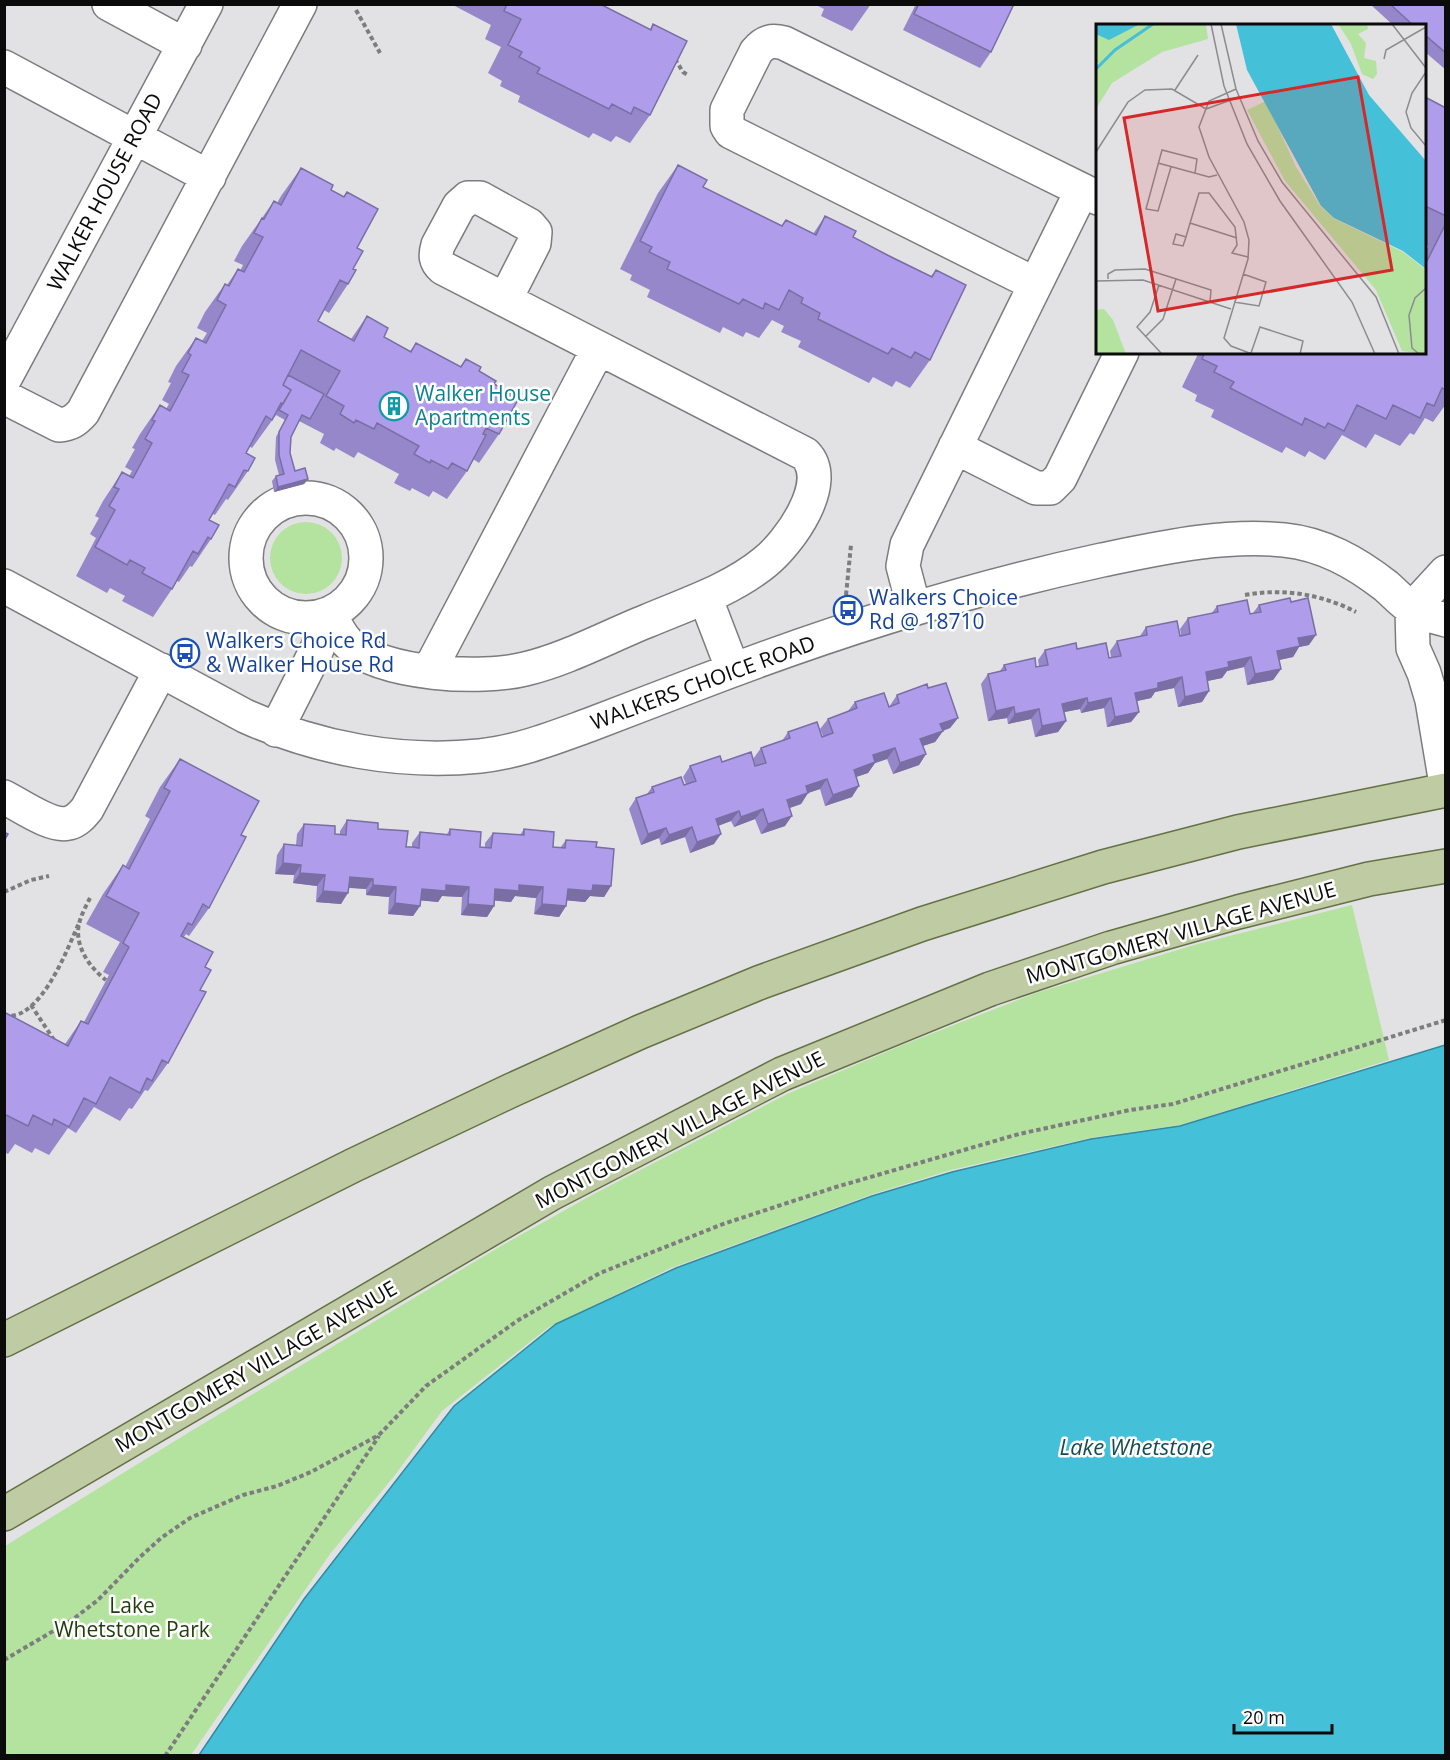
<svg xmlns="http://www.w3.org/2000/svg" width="1450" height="1760" viewBox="0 0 1450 1760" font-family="'Open Sans',sans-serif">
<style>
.green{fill:#b4e29f}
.water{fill:#44c0d9;stroke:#338a9c;stroke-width:1.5}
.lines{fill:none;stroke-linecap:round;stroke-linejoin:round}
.minor-casing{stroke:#7c7c7e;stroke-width:36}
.major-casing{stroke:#657145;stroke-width:36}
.path{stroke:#7d7d7f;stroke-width:4;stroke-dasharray:4.5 3;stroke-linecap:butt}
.minor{stroke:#fff;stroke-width:33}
.major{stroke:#bfcba2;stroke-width:33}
.wall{fill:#9687ca}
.shaded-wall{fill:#7a6ea4}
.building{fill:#af9deb;stroke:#7a6ea4;stroke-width:1.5}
.labels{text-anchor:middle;stroke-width:5;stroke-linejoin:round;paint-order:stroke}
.street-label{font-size:21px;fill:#0b0b0c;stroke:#fff}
.culture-label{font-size:21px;fill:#0d838f;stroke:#fff;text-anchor:start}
.transit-label{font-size:21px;fill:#164399;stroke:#fff;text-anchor:start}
.park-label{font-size:21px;fill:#1f3e0b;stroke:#fff}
.water-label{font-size:22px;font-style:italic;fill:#164a55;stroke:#fff}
.inset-river{fill:none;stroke:#44c0d9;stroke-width:3}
.inset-road{fill:none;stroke:#8c8c8e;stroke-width:1.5}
.view{fill:#d62828;fill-opacity:0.15;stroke:#d62828;stroke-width:3}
.inset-edge{fill:none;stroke:#0b0b0c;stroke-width:3}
</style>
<rect width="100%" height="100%" fill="#e2e2e5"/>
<path class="green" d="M270 558a36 36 0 1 1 72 0a36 36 0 1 1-72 0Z
M1352,905L1389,1060L1180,1125L1090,1138L951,1170L873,1194L671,1268L549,1327L442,1411L395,1475L330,1554L191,1755H5V1546L191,1431L501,1246L592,1195L787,1094L900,1046L1036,993L1194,945Z"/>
<path class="water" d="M1445,1045V1755H199L304,1599L454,1406L556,1324L676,1268L872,1196L952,1172L1091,1139L1180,1126Z"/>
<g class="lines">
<g class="minor-casing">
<path id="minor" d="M109,4L185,45
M4,67L209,177
M1035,284L731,132L727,126V110L756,52C765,41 772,40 784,43L1098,198
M4,380L206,4
M4,397L59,425C70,424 75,421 83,412L300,4
M955,447L1036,488H1050L1060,478L1122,352
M246 558a60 60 0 1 1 120 0a60 60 0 1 1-120 0Z
M4,586L245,716C318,749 400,764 480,756C518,752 553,738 589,725C625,711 660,698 696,684C828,633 963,590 1102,560C1161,548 1223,534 1284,540C1323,544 1355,562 1386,586C1394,593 1401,601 1410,607C1420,614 1434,616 1446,620
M705,597L733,670
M914,608L903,566L907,545L1082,190
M1412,609L1413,648L1424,673L1432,700L1446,784
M1412,609L1446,572
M330,613C335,624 340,636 349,644C383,675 482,680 525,669C567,659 607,637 647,621C687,604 731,590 765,562C789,543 833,482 805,454L443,268C435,261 435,255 438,245L459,206L468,198H480L529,225L535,232L534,243L505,300
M429,671L598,349
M276,730L317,649L330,613
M4,797C20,805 52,828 69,823C77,821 82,815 87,809L161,670"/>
</g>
<g class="major-casing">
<path id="major" d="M4,1340L354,1165L512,1090L640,1032L761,982L922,924L1103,867L1238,832L1446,790
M4,1514L552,1193L782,1074L990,989L1111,948L1238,912L1369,879L1446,866"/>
</g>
<path class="path" d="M356,10L380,53
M675,59L683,72L688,75
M846,595L851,545
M1245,595C1283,588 1321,594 1356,612
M4,892L31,880L49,876
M90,898C86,906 81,915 79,924C74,946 90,968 106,980
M31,1005L54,1040
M4,1017C11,1016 18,1015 23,1012C49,997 67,950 79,923
M4,1660L72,1620L98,1600L140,1557L161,1538L190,1518L243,1495L277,1486L311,1472L379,1435L426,1386L517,1321L600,1273L723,1224L836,1187L1019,1134L1130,1110L1173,1104L1446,1020
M165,1756L379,1436"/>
<use href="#minor" class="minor"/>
<use href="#major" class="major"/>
</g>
<path class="wall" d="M451,4H600L650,29L653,24L650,115L630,143L616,136L611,142L593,133L589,138L518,102L520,96L500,86L502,81L488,73L501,47L485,39L491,25Z
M814,4H871L852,31L821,16L824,9Z
M916,4H1014L991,52L980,68L903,30Z
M1370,4H1446V70L1425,52V26H1394Z
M1425,97L1446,108V404L1433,422L1425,418L1414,435L1410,433L1400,446L1375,434L1366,448L1342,435L1325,460L1309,451L1305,457L1286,447L1282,453L1211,417L1214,410L1195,401L1197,395L1182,387L1199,352H1425V254L1428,246L1425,244Z
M678,165L703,187L782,226L786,220L813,234L825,216L853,237L931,276L936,270L930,360L910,388L896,381L892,387L873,377L869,383L798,347L801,341L781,332L784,326L772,320L759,338L746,332L743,337L723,327L720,333L647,297L650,290L630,280L632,275L620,269L658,193Z
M301,168L331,190L344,197L347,192L357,248L353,269L348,284L329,313L324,310L318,321L351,339L367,316L384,337L410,351L416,343L460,367L466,359L494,384L499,434L479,463L473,459L467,471L447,499L433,491L429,497L412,488L410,491L394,483L399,474L358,452L354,458L336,448L334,451L320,443L324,434L299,421L291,437L290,453L295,471L308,479L304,484L274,492L272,481L276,476L279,475L275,460L276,437L285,420L276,415L252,448L249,446L246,453L248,471L228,500L226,499L215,515L213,514L209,520L211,539L192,567L190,566L179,582L177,581L172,589L153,617L122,601L125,596L110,588L107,593L76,576L96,538L90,534L99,518L95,516L103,501L122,472L129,476L132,471L125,467L135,449L132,448L140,434L160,405L166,409L169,404L162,400L171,383L168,382L176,366L196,338L202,341L207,333L197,328L205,312L225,284L227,285L238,269L240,271L243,265L234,261L242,246L274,201L277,203L281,196Z
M1291,602L1309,645L1299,647L1293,657L1279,660L1281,669L1273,680L1247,685L1244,667L1227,671L1222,678L1207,681L1209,691L1202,702L1178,707L1174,688L1155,692L1151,698L1137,701L1139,712L1131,722L1107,727L1104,708L1081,713L1080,709L1064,712L1066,721L1058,732L1035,737L1031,719L1008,724L1007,718L988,721L981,684L988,674L1000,671L1004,665L1039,667L1038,660L1045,650L1077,649L1109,658L1111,657L1110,651L1117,641L1140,636L1146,627L1181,635L1180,629L1188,618L1211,614L1217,606L1250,614L1253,613L1259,605Z
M928,688L958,718L950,728L943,731L935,742L923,746L926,754L919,765L893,774L887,759L875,763L868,773L856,777L852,797L825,806L820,789L808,793L801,804L790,808L785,826L761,834L755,819L734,827L731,821L718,826L714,844L690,853L685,837L661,845L659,838L641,845L629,809L636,798L647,794L652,787L686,784L683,777L690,766L722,762L756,766L753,759L761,748L782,741L788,732L822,737L823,736L820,729L828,719L848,711L855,702L889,707L897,695Z
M180,759L241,835L209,908L189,936L186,934L184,937L205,967L200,990L168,1063L148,1091L145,1090L132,1109L129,1108L120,1121L94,1107L76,1133L68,1128L49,1155L35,1148L32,1153L15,1144L8,1154L4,1152V1012L65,1044L81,1021L84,1022L109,975L103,972L120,942L86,924L103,894L123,865L125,867L150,819L145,816L160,787Z
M347,820L378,829L406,847H412V843L420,832L447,834L450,829L480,847H485V843L493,833L520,835L524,829L553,847L560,848L566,840L596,847L611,886L604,897L590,896L585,902L567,900L566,906L559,917L534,914L536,898L515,896L511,902L495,900L494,906L487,917L461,915L462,897L442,896L438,902L421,900L420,906L413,916L388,914L389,897L366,895V889L349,888L341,904L316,902L317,886L293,883L294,875L275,874L277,855L284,844L296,845L297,834L304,824L335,834H340V831Z"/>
<path class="shaded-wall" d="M308,479L304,484L274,492L278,487Z
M1316,635L1309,645L1299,647L1293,657L1270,662L1277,651L1298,638Z
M1251,657L1244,667L1227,671L1222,678L1198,683L1206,672L1228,662Z
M1281,669L1273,680L1247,685L1255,674Z
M1182,677L1174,688L1155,692L1151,698L1128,703L1135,693L1158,683Z
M1209,691L1202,702L1178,707L1185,697Z
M1087,698L1080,709L1055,714L1062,704Z
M1111,698L1104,708L1081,713L1088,703Z
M1014,707L1007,718L988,721L996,711Z
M1039,709L1031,719L1008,724L1015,714Z
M1139,712L1131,722L1107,727L1115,717Z
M958,718L950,728L933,734L940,724Z
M1066,721L1058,732L1035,737L1042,726Z
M943,731L935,742L913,749L920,739Z
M895,748L887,759L875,763L868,773L847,780L854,770L873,755Z
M926,754L919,765L893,774L900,763Z
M827,779L820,789L799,796L806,786Z
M859,786L852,797L825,806L833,795Z
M808,793L801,804L780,811L787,800Z
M763,809L755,819L734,827L741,817Z
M739,811L731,821L709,829L716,819Z
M792,816L785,826L761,834L768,824Z
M692,827L685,837L661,845L669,835Z
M666,828L659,838L641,845L648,834Z
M721,834L714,844L690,853L697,842Z
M283,863L301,865L294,875L275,874Z
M300,873L325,875L317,886L293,883Z
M350,877L373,879L366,889L342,887Z
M373,885L396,887L389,897L366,895Z
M446,885L469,887L462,897L442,896L438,902L415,900L422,889Z
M519,885L543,887L536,898L515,896L511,902L488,900L495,889Z
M593,885L611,886L604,897L590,896L585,902L561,900L568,889Z
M323,891L348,893L341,904L316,902Z
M395,903L420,906L413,916L388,914Z
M468,904L494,906L487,917L461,915Z
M542,904L566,906L559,917L534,914Z"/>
<path class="building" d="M507,4H600L651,30L653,24L687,41L650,115L634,107L631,114L612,104L609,109L537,73L540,68L519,57L522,52L508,45L521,19L504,11Z
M919,4H1014L991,52L914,14Z
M1390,4H1446V53L1425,35V26H1414Z
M1425,97L1446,108V216L1425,206Z
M678,165L707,180L703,187L782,226L786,220L816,235L825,216L856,231L853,237L891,257L932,277L936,270L966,285L930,360L915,352L911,358L892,348L888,354L818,319L820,313L801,303L803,298L789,290L779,310L765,303L763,309L743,299L739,304L667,269L670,262L649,252L652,247L640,241Z
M301,168L333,185L331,190L344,197L347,192L378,209L357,248L363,251L353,269L356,270L348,284L340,280L318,321L354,341L367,316L388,328L384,337L411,352L416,343L461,367L466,359L481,367L479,371L496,381L494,384L519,398L499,434L486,428L483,434L486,435L467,471L452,463L448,469L431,460L430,463L414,454L419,446L377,423L374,429L356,420L354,423L340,414L344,406L326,396L340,371L301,350L283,385L291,390L283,404L281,403L272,420L266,416L246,453L255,458L248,471L244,470L235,487L229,484L209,520L219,525L211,539L208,537L198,554L193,551L172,589L142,573L145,568L130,560L127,565L95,547L115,510L109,506L119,489L114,487L122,472L133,478L152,443L145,439L155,421L152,420L160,405L170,411L189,375L182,372L191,355L188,353L196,338L206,343L226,305L217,300L225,284L229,286L238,269L244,272L263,237L254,233L262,218L264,219L274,201L281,205Z
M1446,223V390L1442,388L1434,406L1427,403L1420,418L1393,405L1386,419L1357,405L1344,431L1328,423L1325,428L1305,418L1302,425L1230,388L1234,382L1214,372L1217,366L1202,359L1205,352H1425V265Z
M288,375L324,394L310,419L302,415L291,437L290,453L295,471L305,468L308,479L278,487L276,476L284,474L279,455V432L288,415L279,410L291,390L283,385Z
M1290,598L1291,602L1308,598L1316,635L1298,638L1300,646L1277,651L1281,669L1255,674L1251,657L1228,662L1229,667L1206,672L1209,691L1185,697L1182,677L1158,683V688L1135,693L1139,712L1115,717L1111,698L1088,703L1087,698L1062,704L1066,721L1042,726L1039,709L1015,714L1014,707L996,711L988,674L1006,670L1004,665L1035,658L1036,667L1048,665L1045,650L1076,643L1077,649L1106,643L1109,658L1121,656L1117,641L1147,635L1146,627L1177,621L1180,636L1190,634L1188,618L1218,612L1217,606L1247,600L1250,614L1261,612L1259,605Z
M946,683L958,718L940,724L943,731L920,739L926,754L900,763L895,748L873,755L875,762L854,770L859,786L833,795L827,779L806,786L808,793L787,800L792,816L768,824L763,809L741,817L739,811L716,819L721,834L697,842L692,827L669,835L666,828L648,834L636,798L654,792L652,787L681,777L684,785L696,781L690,766L720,756L722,762L751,752L755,766L766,763L761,748L790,738L788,732L817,722L822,737L833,733L828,719L857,708L855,702L884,693L889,707L899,703L897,695L927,684L928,688Z
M180,759L259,801L241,835L246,837L209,908L203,904L192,925L188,923L181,936L213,952L205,967L211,970L200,990L206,992L168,1063L162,1060L152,1081L147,1078L140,1093L110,1077L96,1104L84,1098L69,1127L54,1119L52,1125L33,1115L28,1126L4,1114V1012L68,1046L81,1021L88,1024L129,947L123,943L139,913L106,896L123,865L129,869L170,791L164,788Z
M347,820L378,823V829L408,831L406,847H413L419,848L420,832L450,835V829L481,832L480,847L491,848L493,833L524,835V829L554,832L553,847L565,848L566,840L597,842L596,847L614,849L611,886L593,885L592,891L568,889L566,906L542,904L543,887L519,885V891L495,889L494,906L468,904L469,887L446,885V891L422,889L420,906L395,903L396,887L373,885V879L350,877L348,893L323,891L325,875L300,873L301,865L283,863L284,844L302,846L304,824L335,826V834L346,835Z
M4,832L8,834L4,841Z"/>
<defs>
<g id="building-ring" transform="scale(1.5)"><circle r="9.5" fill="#fff" stroke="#0f9aa8" stroke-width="1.5"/><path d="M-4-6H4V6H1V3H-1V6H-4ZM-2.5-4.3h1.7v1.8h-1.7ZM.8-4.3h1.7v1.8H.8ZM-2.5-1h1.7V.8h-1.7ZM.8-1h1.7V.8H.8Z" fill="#0f9aa8"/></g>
<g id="bus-ring" transform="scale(1.5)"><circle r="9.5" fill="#fff" stroke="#1a4fb4" stroke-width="1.5"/><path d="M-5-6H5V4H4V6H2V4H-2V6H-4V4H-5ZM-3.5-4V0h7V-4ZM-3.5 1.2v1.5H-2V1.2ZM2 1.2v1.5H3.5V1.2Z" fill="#1a4fb4"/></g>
</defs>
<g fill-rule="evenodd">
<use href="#building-ring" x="394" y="406"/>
<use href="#bus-ring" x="848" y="610"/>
<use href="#bus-ring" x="185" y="653"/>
</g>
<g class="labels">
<g class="street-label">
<text transform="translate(105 192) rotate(-62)" y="7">WALKER HOUSE ROAD</text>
<text transform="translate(703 683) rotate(-20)" y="7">WALKERS CHOICE ROAD</text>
<text transform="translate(1181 933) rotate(-16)" y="7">MONTGOMERY VILLAGE AVENUE</text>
<text transform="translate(680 1130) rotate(-27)" y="7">MONTGOMERY VILLAGE AVENUE</text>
<text transform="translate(256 1367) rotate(-30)" y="7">MONTGOMERY VILLAGE AVENUE</text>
</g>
<g class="culture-label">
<text x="415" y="401">Walker House<tspan x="415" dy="24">Apartments</tspan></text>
</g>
<g class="transit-label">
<text x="869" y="605">Walkers Choice<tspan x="869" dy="24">Rd @ 18710</tspan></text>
<text x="206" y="648">Walkers Choice Rd<tspan x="206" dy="24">&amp; Walker House Rd</tspan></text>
</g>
<g class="park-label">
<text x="132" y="1613">Lake<tspan x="132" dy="24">Whetstone Park</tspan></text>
</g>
<g class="water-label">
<text x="1136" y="1455">Lake Whetstone</text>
</g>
</g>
<g transform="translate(1096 24)">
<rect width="330" height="330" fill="#e2e2e5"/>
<path d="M0,0H110L112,15L66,28L16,59L0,85ZM242,0H271L272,5L262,10L270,19L268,34L280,37L281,50L277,55L266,50L255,20ZM170,77L200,143L225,183L239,195L307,228L330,246V330L306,327L280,266L189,157L151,86ZM8,285L17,296L30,330H0V286Z" fill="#b4e29f"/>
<path d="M0,0H44L13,16L0,10ZM140,0H235L273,71L330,137V245L307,227L238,194L225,182L151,46Z" fill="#44c0d9"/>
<path class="inset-river" d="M0,45L19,26L57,0"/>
<path class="inset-road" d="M115,0L128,62L151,120L184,177L256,278L279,330M125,0L140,65L162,117L186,158L280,273L303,330M296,0L330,44M288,35L290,26L330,3M330,48L316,69L310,88L315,104L330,122M140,65L113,77L103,103L113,133L148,198L153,216L152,235L128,314L135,322L156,330M79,66L102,31M110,85L143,73M0,128L32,78L49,66L76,65L110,85M62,139L113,153L121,151M75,143L62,187L50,185L66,126L101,135L99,149M94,199L141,214M90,213L80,210L77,220L87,222L90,213L92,206L103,169H113L139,203L141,221L136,229L152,233M12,255V250L19,246L49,245L115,266L114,278M0,257L47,256L135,285M63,261L54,288L41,303L65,329M138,278L163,282L170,258L147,250M49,313L67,295L80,255M155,329L164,303L207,317L204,330M323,330L316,324L313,291L319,274L330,264"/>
<path class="view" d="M262,53L296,246L62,287L28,94Z"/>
<rect width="330" height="330" class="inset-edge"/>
</g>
<rect width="1450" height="1760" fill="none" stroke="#0b0b0c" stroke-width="12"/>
<path d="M1234 1724v9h98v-9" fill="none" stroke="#0b0b0c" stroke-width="3"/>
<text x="1243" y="1724" font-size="18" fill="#0b0b0c" stroke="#ffffff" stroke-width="4.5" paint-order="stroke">20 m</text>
</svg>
